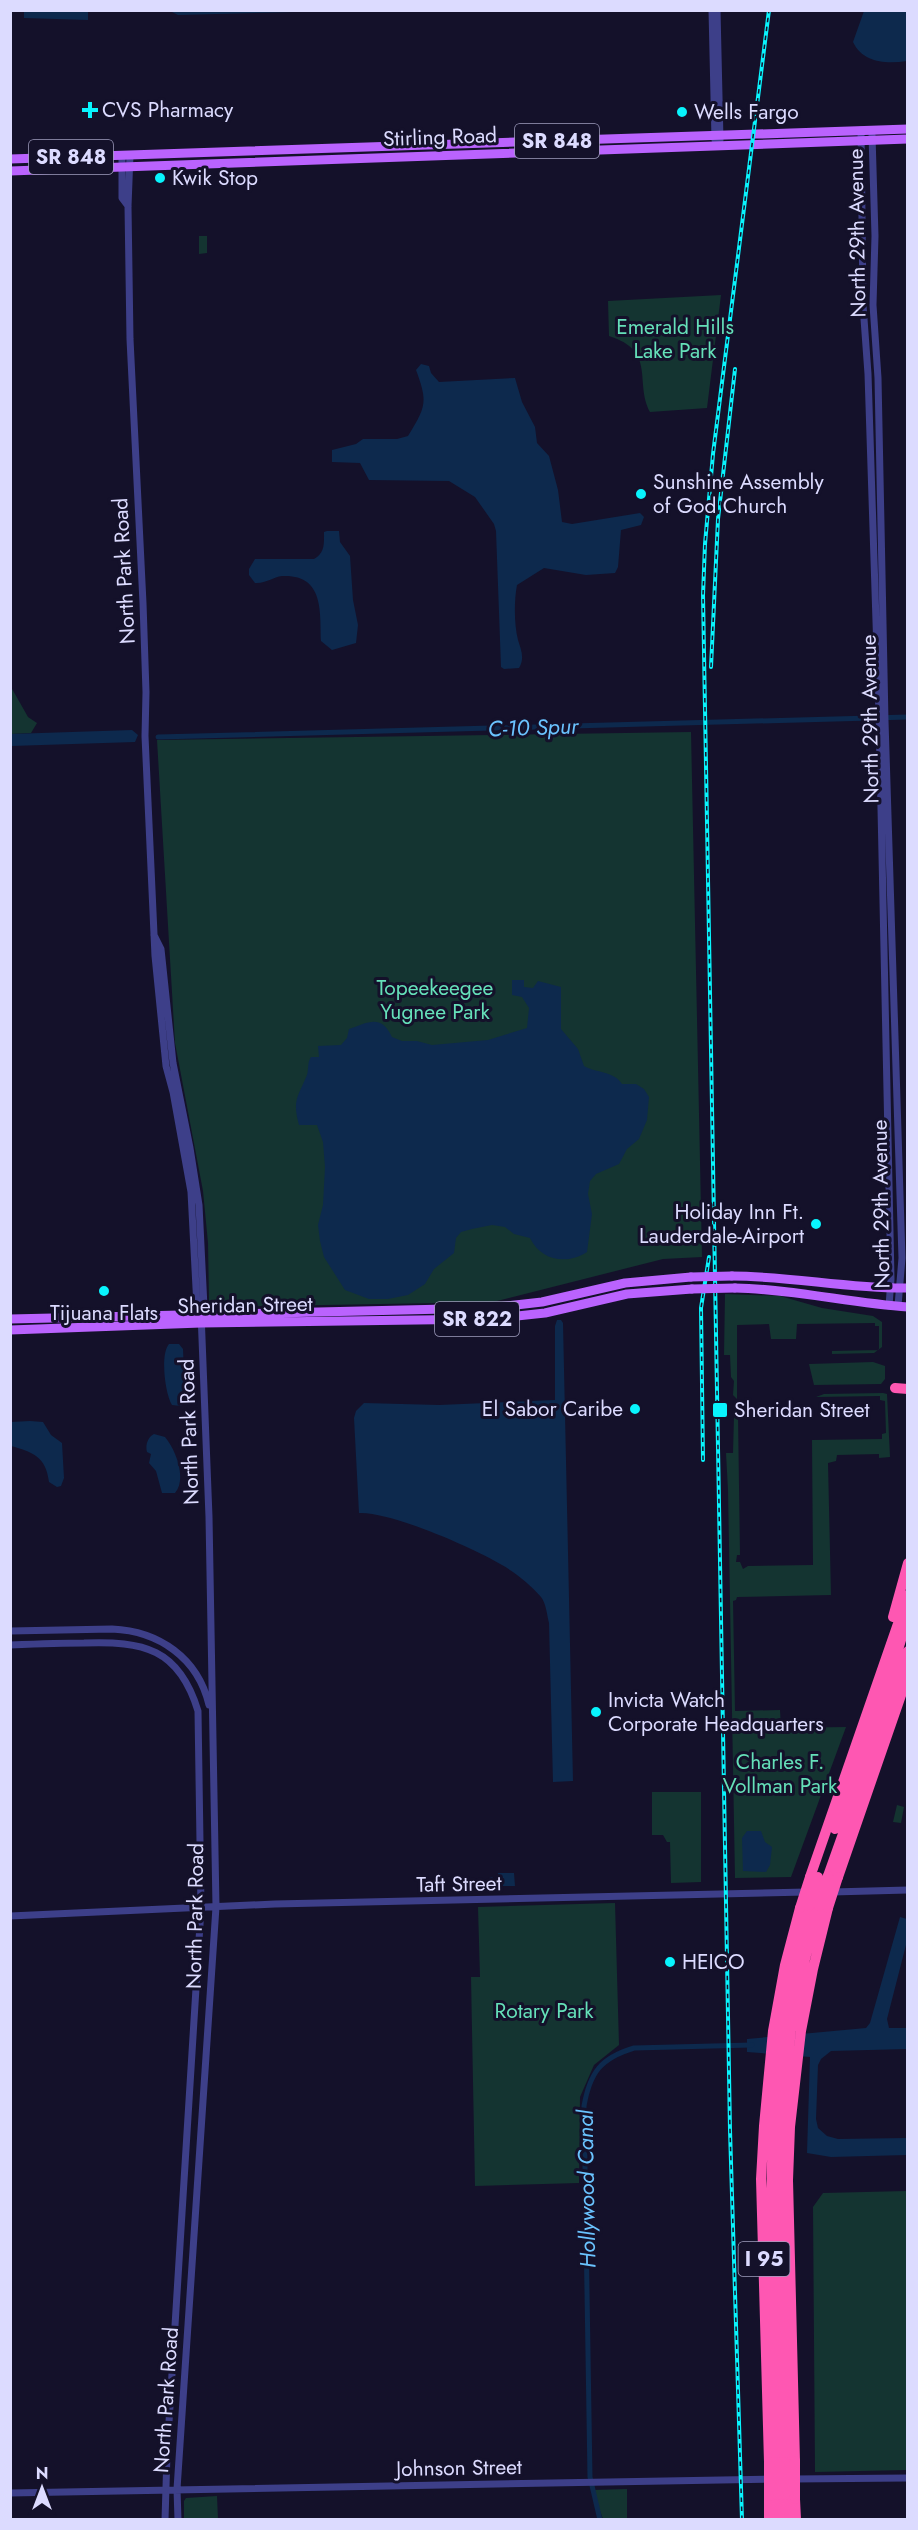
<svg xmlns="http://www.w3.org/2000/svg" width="918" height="2530" viewBox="0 0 918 2530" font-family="Jost,sans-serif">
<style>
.green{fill:#143431}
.water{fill:#0d294d}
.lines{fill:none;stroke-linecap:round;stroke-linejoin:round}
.canal{stroke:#0d294d;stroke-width:5}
.tertiary{stroke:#3d3f89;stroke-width:7}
.primary{stroke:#ba63fe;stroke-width:9}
.motorway{stroke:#fe57b2;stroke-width:10}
.rail-casing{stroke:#08f4fd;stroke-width:4}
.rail{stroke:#14112a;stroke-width:1.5;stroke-dasharray:4.5;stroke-linecap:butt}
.primary-bridge{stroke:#ba63fe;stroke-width:9}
.motorway-bridge{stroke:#fe57b2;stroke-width:10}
.poi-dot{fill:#08f4fd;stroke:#14112a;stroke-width:2}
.labels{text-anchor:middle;stroke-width:6;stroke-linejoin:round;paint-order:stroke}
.shield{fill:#14112a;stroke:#a09ebf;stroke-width:1.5}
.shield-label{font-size:20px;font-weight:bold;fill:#dcdbff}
.poi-label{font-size:21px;fill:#dcdbff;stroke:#14112a;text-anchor:start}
.street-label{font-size:21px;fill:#dcdbff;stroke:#14112a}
.park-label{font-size:21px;fill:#65e0b9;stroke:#14112a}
.water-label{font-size:22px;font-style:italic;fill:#6ac3fe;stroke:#14112a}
</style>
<rect width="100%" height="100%" fill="#14112a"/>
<path class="green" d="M199,236H207V253L199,254Z
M721,295L707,408L650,412C634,382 657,351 609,336L608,301Z
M11,687L28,717L37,723L31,733L11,734Z
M691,732L702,1257L663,1259L493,1302L212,1307L209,1301L208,1243L203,1191L175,1043L157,740Z
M725,1294L780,1296L822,1308L873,1316L882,1322V1347L874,1353L832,1354V1351L879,1350V1326H875V1323L797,1324L796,1339H771L769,1324L737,1325V1399L733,1395L734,1381L731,1377L730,1355H724Z
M873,1362L885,1366V1379L881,1384L814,1385L809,1364Z
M883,1393L887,1394L890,1457L879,1458V1454L837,1455L836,1461L828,1463L831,1595L737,1597L736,1600L733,1601L735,1711L780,1710L781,1728L846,1727L791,1877L735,1878L728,1490L726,1453H733L734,1416L738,1415L740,1555H737L736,1562H740L743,1569L748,1566L813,1565L812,1440L882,1439V1434L886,1433L885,1401L880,1400V1396L816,1397L824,1394Z
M701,1792V1882L671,1883L670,1842H667L663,1835H652V1792Z
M897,1805L904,1807L901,1823L893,1822Z
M615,1903L619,2045L594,2065L580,2097L579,2183L475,2186L471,1977H480L478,1907Z
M907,2191V2470L815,2472L813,2207L823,2193Z
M627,2489V2519H603L592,2490Z
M217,2496L218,2519H184V2501L186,2498Z"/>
<path class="water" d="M24,11H88V20L24,18Z
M170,11H335L178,15Z
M864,11H907V61C886,64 863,63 853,42Z
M421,364L429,366L431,373L439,382L515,378L522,402L535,427L537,443L549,456L558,490L562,522L572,524L640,513L644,517L641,525L621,530L618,567L615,573L586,575L544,568L517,585C514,601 514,624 518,640C521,650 525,658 519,668L504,669L501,667L496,531L494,524L475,497L449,481L369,480L360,463L332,462V450L356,444L363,439H397L408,436C426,407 428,402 416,370Z
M327,531H339L340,542L350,556L353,600L358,625L356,643L332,650L321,641C320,611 324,574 282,576C273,577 265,584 255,583L249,575V569L255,559H314C325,553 324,544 324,532Z
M132,730L138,735L135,742L11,746V734Z
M512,980H524V987L533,988L538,981L561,987V1029L578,1049L584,1066C596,1073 614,1071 622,1084H636L644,1089L649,1097L647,1120L639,1139L627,1149L619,1164L596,1174L590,1181L588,1194L592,1214L587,1252C567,1265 541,1261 530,1238L514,1234L505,1227L492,1225L472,1229L461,1232L456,1238L454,1253L434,1269L425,1284L408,1295L388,1299H369L345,1290L324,1257L320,1241L318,1225L323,1205L325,1167L323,1142L317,1125H299C292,1100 298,1097 307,1075C309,1068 307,1063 311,1057H319L318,1046L341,1045L347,1038L349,1029C369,1022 381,1014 392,1037L402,1041H417L432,1045L488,1040L527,1028L529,1008L522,997L512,995Z
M557,1320H561L563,1323L573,1781L553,1782L549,1623C547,1615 546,1603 541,1597C531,1585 516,1573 502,1565C474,1548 389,1511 359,1513L354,1418L356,1411L364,1403L439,1405L555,1400V1326Z
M169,1344H179L183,1349L185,1397V1403L181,1406L172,1405C165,1394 160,1354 169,1344Z
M30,1421L43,1422L51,1435L62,1443L64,1478L61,1486L57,1487L49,1482C46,1456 32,1452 11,1446V1422Z
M154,1434L165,1437C176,1450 187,1479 175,1493H162L156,1471L149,1463L151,1454L147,1452C145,1445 148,1437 154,1434Z
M747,1831H761L765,1842L772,1847L770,1865L766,1872L743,1871L742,1838Z
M498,1873H514L515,1886H493L489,1878L492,1877L499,1883Z
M900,1917L907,1919V1941L887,2019L889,2028H907V2049L831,2051L821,2059L818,2065L816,2119L818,2128L827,2136L838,2139L907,2138V2155L831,2157L807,2153L810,2057L747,2052V2039L866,2028L870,2023Z"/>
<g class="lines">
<path class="canal" d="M158,737L908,717
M600,2520L590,2477L584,2106C590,2072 601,2058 634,2048L752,2045"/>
<path class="tertiary" d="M712,10L715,140
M717,10L720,140
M861,130L863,305L868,374L879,714L891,1279L889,1306
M872,135L875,236L873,305L878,378L885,721L902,1258L898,1306
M122,155V198L128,206
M130,155L128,206L130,339L143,603L146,692L145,736L155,956L166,1066L173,1092L191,1192L197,1307L201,1313
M154,935L161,949L173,1063L190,1148L199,1205L204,1307L201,1313L209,1517L216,1907L177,2489L178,2520
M10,1631L112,1629C159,1631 198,1658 209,1705
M10,1645C35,1644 60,1643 84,1643C143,1641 179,1648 198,1711L201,1908L167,2454L165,2520
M832,1892L908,1890
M10,1916L275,1904L806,1892
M793,2479L908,2478
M10,2493L773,2479"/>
<path class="primary" d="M10,159L908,129
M10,171L908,139
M732,1276C791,1276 849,1289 908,1288
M735,1288C793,1289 850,1303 908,1307
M10,1319L489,1308L542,1302L625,1283L691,1277
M10,1330L201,1323L490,1319L545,1313L627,1294L692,1289"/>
<path class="motorway" d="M895,1388L908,1389
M893,1617L908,1563
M835,1829L890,1676L908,1617
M828,1876L908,1651
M810,1877L908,1595
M838,1877L908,1675
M795,2461L788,2180L790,2127L801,2031L813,1969L828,1908
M769,2462L761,2179L764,2126L773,2031L785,1965L800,1908
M777,2462L771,2197L774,2096L778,2059L793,1974L809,1906
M785,2462L780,2203L782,2110L791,2030L805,1959L819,1906
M777,2495L778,2520
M785,2495L786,2520
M769,2496V2520
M795,2499L796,2520"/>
<g class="rail-casing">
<path id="rail" d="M711,667L718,519L735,369
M703,1460L701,1308L709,1257
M742,2520L730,2130L703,595L705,544L713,454L769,10"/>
</g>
<use href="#rail" class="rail"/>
<path class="primary-bridge" d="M691,1277L732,1276
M692,1289L735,1288"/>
<path class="motorway-bridge" d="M809,1906L818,1877
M819,1906L828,1876
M800,1908L810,1877
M828,1908L838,1877
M795,2461V2499
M777,2462V2495
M785,2462V2495
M769,2496V2462"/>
</g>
<g class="poi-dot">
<path d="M87 101h6v6h6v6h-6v6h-6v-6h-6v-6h6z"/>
<circle cx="682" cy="112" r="6"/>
<circle cx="160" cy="178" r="6"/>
<circle cx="641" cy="494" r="6"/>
<circle cx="816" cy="1224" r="6"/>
<circle cx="104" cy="1291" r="6"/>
<circle cx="635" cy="1409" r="6"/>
<rect x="712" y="1402" width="16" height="16" rx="3"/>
<circle cx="596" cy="1712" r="6"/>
<circle cx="670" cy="1962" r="6"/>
</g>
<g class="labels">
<g class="shield">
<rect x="515" y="124" width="84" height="34" rx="4.5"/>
<rect x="29" y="140" width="84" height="34" rx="4.5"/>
<rect x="435" y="1302" width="84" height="34" rx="4.5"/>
<rect x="738.5" y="2242" width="51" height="34" rx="4.5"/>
</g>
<g class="shield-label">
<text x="557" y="148">SR 848</text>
<text x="71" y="164">SR 848</text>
<text x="477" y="1326">SR 822</text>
<text x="764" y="2266">I 95</text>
</g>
<g class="poi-label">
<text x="102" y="117">CVS Pharmacy</text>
<text x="694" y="119">Wells Fargo</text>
<text x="172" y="185">Kwik Stop</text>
<text x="653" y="489">Sunshine Assembly<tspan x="653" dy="24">of God Church</tspan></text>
<text x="804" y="1219" text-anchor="end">Holiday Inn Ft.<tspan x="804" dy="24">Lauderdale-Airport</tspan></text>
<text x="104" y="1320" text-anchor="middle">Tijuana Flats</text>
<text x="623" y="1416" text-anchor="end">El Sabor Caribe</text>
<text x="734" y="1417">Sheridan Street</text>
<text x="608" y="1707">Invicta Watch<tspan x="608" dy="24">Corporate Headquarters</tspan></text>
<text x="682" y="1969">HEICO</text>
</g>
<g class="street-label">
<text transform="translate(440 137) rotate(-2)" y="7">Stirling Road</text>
<text transform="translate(857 233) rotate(-91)" y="7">North 29th Avenue</text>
<text transform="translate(124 571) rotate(-93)" y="7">North Park Road</text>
<text transform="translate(870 719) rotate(-91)" y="7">North 29th Avenue</text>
<text transform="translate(881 1204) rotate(-91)" y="7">North 29th Avenue</text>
<text transform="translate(245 1305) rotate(-1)" y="7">Sheridan Street</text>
<text transform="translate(189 1432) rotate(-92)" y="7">North Park Road</text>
<text transform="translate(459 1884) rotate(-1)" y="7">Taft Street</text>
<text transform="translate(195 1916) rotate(-89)" y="7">North Park Road</text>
<text transform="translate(166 2400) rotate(-86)" y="7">North Park Road</text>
<text transform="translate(459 2468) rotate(-1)" y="7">Johnson Street</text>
</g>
<g class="park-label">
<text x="675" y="334">Emerald Hills<tspan x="675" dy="24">Lake Park</tspan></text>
<text x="435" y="995">Topeekeegee<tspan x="435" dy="24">Yugnee Park</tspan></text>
<text x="780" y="1769">Charles F.<tspan x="780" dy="24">Vollman Park</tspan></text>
<text x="544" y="2018">Rotary Park</text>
</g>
<g class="water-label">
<text transform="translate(533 727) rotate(-2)" y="8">C-10 Spur</text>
<text transform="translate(586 2189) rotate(-91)" y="8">Hollywood Canal</text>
</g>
</g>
<rect width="918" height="2530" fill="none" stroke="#dcdbff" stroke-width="24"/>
<g transform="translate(42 2488)" stroke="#14112a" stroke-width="4.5" paint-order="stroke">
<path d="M0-4.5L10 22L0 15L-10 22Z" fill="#dcdbff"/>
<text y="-9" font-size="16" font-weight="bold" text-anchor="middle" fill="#dcdbff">N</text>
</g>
</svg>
